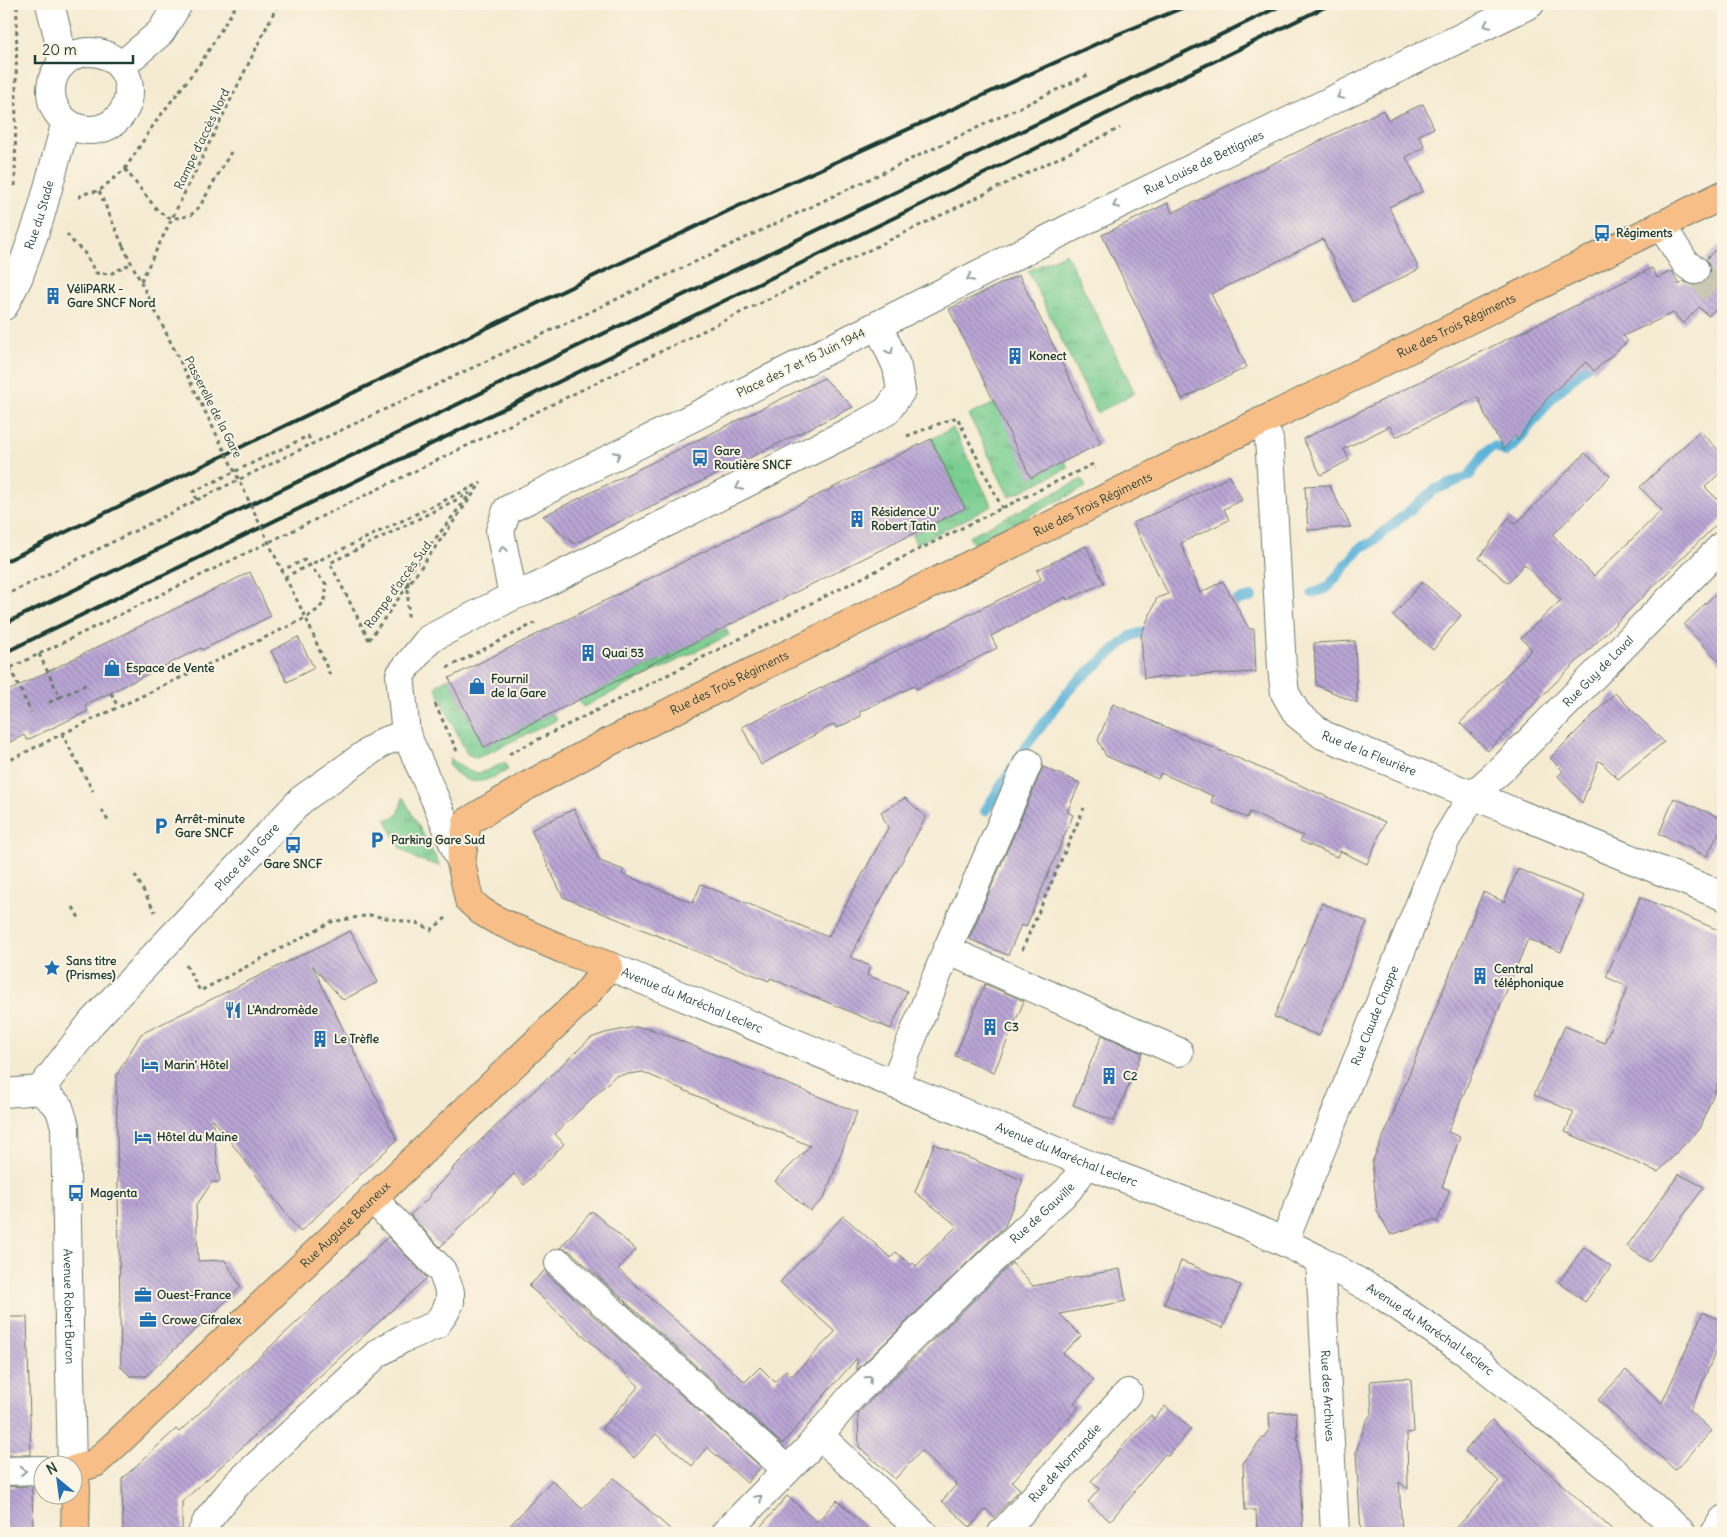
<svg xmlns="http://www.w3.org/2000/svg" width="1727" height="1537" viewBox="0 0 1727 1537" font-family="Delius,sans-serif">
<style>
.grass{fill:url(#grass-tufts);stroke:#4c8562}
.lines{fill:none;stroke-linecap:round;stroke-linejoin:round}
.stream{stroke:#5cb4d9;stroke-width:10}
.building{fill:url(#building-back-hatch)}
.minor-tunnel{stroke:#cac8b2;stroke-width:28;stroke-dasharray:28 14;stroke-linecap:butt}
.minor-casing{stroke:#6a7a6b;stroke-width:30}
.major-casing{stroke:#6a7a6b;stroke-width:30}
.path{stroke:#6a7a6b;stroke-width:3;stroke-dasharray:4 4;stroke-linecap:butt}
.minor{stroke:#fff;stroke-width:28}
.major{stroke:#f7be87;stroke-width:28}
.rail{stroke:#1f3d34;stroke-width:4}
.path-bridge{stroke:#6a7a6b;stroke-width:3;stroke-dasharray:4 4;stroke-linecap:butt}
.oneway{stroke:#8f9e9a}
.labels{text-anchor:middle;stroke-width:4;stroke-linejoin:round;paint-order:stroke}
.street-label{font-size:12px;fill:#1f3d34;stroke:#fcf5e5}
.poi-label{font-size:12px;font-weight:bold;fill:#1f3d34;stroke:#fcf5e5;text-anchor:start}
</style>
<defs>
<pattern id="grass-tufts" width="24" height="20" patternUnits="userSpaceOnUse" patternTransform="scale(1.25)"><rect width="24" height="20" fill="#78cd91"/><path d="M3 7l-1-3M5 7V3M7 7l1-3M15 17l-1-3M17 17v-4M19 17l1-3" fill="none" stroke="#62a877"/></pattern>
<pattern id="building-back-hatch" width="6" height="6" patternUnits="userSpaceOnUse" patternTransform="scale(1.25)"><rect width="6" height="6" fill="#baa6d6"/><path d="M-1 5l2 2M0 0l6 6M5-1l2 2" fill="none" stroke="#9788ae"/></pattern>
</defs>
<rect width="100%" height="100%" fill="#fcf5e5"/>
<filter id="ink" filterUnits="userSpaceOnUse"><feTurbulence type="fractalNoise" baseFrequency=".02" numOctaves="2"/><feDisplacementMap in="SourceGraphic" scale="10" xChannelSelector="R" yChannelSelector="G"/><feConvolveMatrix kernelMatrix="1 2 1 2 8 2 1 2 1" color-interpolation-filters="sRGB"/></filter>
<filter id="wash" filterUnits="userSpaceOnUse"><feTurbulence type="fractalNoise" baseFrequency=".0096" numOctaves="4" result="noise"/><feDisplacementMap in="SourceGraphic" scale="20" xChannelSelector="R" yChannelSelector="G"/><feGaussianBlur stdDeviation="1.12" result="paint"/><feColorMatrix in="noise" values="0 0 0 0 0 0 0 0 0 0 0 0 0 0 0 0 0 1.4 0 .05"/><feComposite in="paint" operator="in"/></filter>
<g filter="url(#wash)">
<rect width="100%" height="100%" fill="#f5ebd2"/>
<path class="grass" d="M1066,253L1135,393L1097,413L1028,271Z
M995,403L1065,461L1068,468L1009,497L969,415Z
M953,428L992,506L916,544L912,535L965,508L931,439Z
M1082,479L1086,487L973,544L969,536Z
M726,628L729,635L583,707L579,700Z
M449,678L484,747L552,713L557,720L477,758L467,754L436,689L438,684Z
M450,758C475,778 476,776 505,762L508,770C482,783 471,789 449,766Z
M403,797L440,866L416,859L399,847L386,820L398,815Z"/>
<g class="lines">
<path class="stream" d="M1312,593L1322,590L1328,587L1361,547L1371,543L1434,490L1469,476L1484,454L1489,449L1495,446L1505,452L1514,446L1553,397L1598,355
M1225,611L1238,600L1252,597
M985,811L1026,746L1073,685L1131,636L1154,628"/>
</g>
<g id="blocks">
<path class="building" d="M1423,104L1434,128L1419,135L1425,147L1406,157L1423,191L1389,207L1419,269L1353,302L1323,239L1211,294L1247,367L1182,399L1102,235L1168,203L1172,213L1383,110L1388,120Z
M1723,242V302L1708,316L1699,307L1683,324L1673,313L1623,336L1628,341L1594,371L1586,362L1549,396L1518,439L1514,436L1504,450L1485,415L1478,397L1396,437L1390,426L1344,449L1349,460L1321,475L1303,439L1652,268L1657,278L1672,271L1679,285L1683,281L1694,286L1701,284L1708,279L1710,271L1709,264L1706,259Z
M1019,275L1101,443L1031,478L949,309Z
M824,378L853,407L574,544L543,516Z
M1700,431L1723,455V470L1705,487L1723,505V518L1549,689L1488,751L1460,723L1532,649L1521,638L1561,600L1524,564L1508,583L1479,558L1509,517L1516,524L1585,453L1610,476L1553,535L1594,576L1662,510L1640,487Z
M931,439L965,508L484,747L449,678Z
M1230,476L1242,500L1224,509L1229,520L1181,543L1200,593L1223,581L1249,629H1254L1256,672L1144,678L1141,635L1157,598L1168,594L1133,523L1182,501Z
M1329,485L1351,527L1308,530L1305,486Z
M1086,546L1104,583L1067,600L1066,597L991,636L997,648L916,689L914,686L859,712L861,716L837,728L834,724L761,765L742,727L1041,579L1037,570Z
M250,572L271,616L202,650L201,648L85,705L88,711L27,740L24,735L4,745V693Z
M1422,582L1461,615L1433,650L1393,616Z
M1723,586V665L1684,625Z
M298,637L314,668L287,682L271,651Z
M1355,641L1357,703L1316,685L1314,643Z
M1615,693L1664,742L1618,779L1599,760L1582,803L1558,776L1563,771L1550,758Z
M1113,704L1385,822L1367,864L1340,851L1337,857L1300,841L1303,836L1250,812L1247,818L1211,802L1213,796L1161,773L1158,779L1106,756L1098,740Z
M1043,767L1080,783L1067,812L1073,815L1026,927L1021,925L1008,955L969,939Z
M905,798L926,817L850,957L870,966L867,975L907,991L891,1029L770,978L769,981L563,897L531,830L574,809L600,861L624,870L622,874L693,903L701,884L828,937L888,828L881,812Z
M1674,798L1723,819V825L1707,856L1659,834Z
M1518,869L1585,896L1561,952L1528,939L1448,1132L1460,1137L1442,1187L1450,1190L1437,1222L1433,1220L1391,1235L1377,1211L1372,1162L1388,1126L1483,892L1504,902Z
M1640,897L1723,932V1072L1699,1129L1658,1172L1565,1132L1574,1112L1534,1095L1565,1026L1604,1043L1628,987L1606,977Z
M1322,903L1367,922L1319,1036L1274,1017Z
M350,931L378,982L343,1000L312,965L397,1140L300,1232L212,1118L220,1182H212L196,1206L198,1261L225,1260L241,1287L146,1376H130L121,1367L116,1076L141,1034Z
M985,984L1024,1001L994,1072L955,1056Z
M635,1027L651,1029L857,1112L824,1198L810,1211L775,1181L810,1146L643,1072L615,1076L555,1134L564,1144L524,1185L514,1174L440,1247L410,1215L431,1196L429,1194L453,1170L452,1169L481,1140L591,1038L605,1033Z
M1102,1035L1142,1053L1114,1121L1073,1105Z
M934,1144L1023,1180L1005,1226L857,1370V1358L782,1444L570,1251L560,1248L592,1211L636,1250L618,1269L745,1382L760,1367L775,1382L786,1370L792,1376L835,1332L780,1282L843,1216L891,1258L896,1252L911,1265L913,1263L916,1266L957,1226L915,1192Z
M1679,1174L1704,1187L1649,1262L1627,1246Z
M388,1237L427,1278L182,1502V1533H123L122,1479L176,1429L179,1432Z
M1584,1247L1611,1267L1585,1302L1559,1282Z
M1181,1261L1241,1285L1223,1328L1164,1304Z
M1012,1263L1033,1286L1120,1269L1126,1301L1060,1314L1081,1336L1063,1353L1094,1380L1074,1403L1079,1407L1012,1482L1020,1489L994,1517L986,1509L970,1527L942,1501L957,1484L921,1451L895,1479L859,1447L858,1413Z
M545,1270L548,1275L761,1467L747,1483L707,1447L692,1466L656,1434L634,1458L602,1428L639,1386L529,1286Z
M1703,1312L1723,1322V1335L1690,1411L1712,1431L1675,1470L1598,1400L1626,1370L1662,1403Z
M4,1317H27L31,1455H4Z
M1406,1378L1411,1379L1414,1432L1407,1433L1408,1489L1399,1482L1402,1533H1361L1356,1452L1366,1421L1372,1413L1370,1381Z
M1165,1406L1191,1429L1168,1456L1165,1454L1134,1491L1135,1492L1110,1521L1088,1502L1099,1489L1091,1481L1151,1415L1154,1419Z
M1296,1412L1303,1533H1257L1256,1510H1245L1243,1463L1270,1429L1269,1413Z
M1492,1420L1525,1451L1616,1533H1452L1499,1481L1465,1451Z
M614,1478L674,1533H503L552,1480L582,1509Z
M32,1486L33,1533H4V1487Z
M787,1496L817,1522L837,1500L873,1533H755Z"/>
</g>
</g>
<g filter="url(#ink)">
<use href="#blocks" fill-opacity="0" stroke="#6a7a6b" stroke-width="1"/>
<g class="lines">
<path class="minor-tunnel" d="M1695,270L1723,300"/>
<g class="minor-casing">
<g id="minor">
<path d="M50,4L58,36L62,64"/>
<circle cx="90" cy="91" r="39"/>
<path d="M121,66L161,32L178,4"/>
<path d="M1661,225L1686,264L1695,270"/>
<path id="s1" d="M4,306L19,276L40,217L66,122"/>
<path id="s2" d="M878,325L1086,220L1530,4"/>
<path id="s3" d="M1260,422L1269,439L1272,485L1282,668L1285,693L1297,714L1323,735L1723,896"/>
<path d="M461,862L435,799L406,734L400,675L429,639L513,596L535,588L853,430L887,411L901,391L897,367L878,325L507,510L500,531L513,596"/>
<path d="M947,950L1179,1052"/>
<path id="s4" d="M609,966L1087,1164L1242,1223L1284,1242L1320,1260L1380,1294L1470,1355L1617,1474L1682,1533"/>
<path d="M894,1084L947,950L1028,763"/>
<path id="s5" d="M40,1090L92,1022L301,800L383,742L406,734"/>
<path id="s6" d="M40,1090L59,1107L65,1126L72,1470"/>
<path d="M4,1093L40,1090"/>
<path id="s7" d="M1284,1242L1446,839L1473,795L1502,769L1723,545"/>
<path id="s8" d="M1320,1260L1335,1533"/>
<path d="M559,1263L787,1470"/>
<path d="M819,1435L923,1533"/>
<path d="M4,1471L42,1470"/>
<path d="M202,1533L207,1521L236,1485L378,1353L402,1339L436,1325L445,1312L450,1302V1292L442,1271L372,1198"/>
<path id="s9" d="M725,1533L807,1450L851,1397L994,1258L1068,1190L1087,1164"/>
<path id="s10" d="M1002,1533L1128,1393"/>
<path d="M1715,1533L1723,1520"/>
</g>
</g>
<g class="major-casing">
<g id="major">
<path id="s11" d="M75,1533L76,1487L73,1470L95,1463L117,1443L584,997L609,966L562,949L498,921L481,911L469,900L461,862L467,822L527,786L603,745L1723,195"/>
</g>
</g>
<path class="path" d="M125,169L158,211L168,217L178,218L191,215L200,206L231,152
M15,186L17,4
M99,191L123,246
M79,198L82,194L99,191L125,169L154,124L202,61L237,4
M67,234L74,243L84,252L96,273L110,274L132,263
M907,436L957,417L1002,508
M197,500L312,444
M328,556L481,483
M285,577L306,618L330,675
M4,596L197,500L193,492L308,436L312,444L1088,75
M408,617V574L470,494
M369,640L330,563L470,493
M39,654L60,697L46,704
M171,663L179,679
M10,668L31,712
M447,668L535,623
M4,671L1120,128
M111,693L118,707
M60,697L87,684
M435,704L457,751
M62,734L306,618L320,608L326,597V584L305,560L282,570
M509,754L1002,508L1093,464L1095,468
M4,763L62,734L93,791
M102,810L109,823
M135,875L155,912
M73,907L79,918
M1022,950L1084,808
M186,965L200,991L331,922L370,915L420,924L431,930L446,918"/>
<use href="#minor" class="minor"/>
<use href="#major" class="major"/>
<path class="rail" d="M4,562L732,209L1116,35L1192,4
M4,624L1284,4
M4,653L1331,4"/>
<path class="path-bridge" d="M123,246L239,480L285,577L328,556
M141,281L278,4
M369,640L481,483"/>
</g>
<defs><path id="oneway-chevron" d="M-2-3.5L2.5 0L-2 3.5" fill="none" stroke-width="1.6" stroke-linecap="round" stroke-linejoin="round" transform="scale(1.25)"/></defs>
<g class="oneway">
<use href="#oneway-chevron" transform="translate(1487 25) rotate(154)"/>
<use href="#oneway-chevron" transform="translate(1340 96) rotate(154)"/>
<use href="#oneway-chevron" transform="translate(1116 205) rotate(154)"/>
<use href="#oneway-chevron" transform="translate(970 278) rotate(153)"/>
<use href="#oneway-chevron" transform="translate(890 351) rotate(65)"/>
<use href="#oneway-chevron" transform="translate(617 455) rotate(-27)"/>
<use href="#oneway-chevron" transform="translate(739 487) rotate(154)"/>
<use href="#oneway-chevron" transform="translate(503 549) rotate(-99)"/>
<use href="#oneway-chevron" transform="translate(869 1379) rotate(-44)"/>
<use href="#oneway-chevron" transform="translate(23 1471) rotate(-1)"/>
<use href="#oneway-chevron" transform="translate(759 1498) rotate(-46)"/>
</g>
</g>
<defs>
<g id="bus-bare" transform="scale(1.35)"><path d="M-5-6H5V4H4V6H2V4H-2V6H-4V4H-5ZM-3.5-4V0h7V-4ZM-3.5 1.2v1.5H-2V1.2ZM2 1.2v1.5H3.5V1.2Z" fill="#1f6fb2" stroke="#fcf5e5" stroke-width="2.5" paint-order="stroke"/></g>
<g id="building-bare" transform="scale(1.35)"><path d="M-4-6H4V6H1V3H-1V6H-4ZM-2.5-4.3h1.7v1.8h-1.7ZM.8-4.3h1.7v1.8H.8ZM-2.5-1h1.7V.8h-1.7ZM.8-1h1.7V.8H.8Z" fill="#1f6fb2" stroke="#fcf5e5" stroke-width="2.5" paint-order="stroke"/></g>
<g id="shop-bare" transform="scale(1.35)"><path d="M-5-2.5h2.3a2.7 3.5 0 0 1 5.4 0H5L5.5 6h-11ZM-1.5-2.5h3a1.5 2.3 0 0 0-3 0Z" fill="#1f6fb2" stroke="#fcf5e5" stroke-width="2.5" paint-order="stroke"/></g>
<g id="parking-bare" transform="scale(1.35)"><path d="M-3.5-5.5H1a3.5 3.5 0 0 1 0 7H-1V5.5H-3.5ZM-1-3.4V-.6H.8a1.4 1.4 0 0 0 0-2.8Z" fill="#1f6fb2" stroke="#fcf5e5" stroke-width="2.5" paint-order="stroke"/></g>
<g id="sight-bare" transform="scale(1.35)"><path d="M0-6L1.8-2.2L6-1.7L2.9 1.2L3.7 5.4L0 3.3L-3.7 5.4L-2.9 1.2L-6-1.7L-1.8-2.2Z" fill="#1f6fb2" stroke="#fcf5e5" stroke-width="2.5" paint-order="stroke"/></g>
<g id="restaurant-bare" transform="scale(1.35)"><path d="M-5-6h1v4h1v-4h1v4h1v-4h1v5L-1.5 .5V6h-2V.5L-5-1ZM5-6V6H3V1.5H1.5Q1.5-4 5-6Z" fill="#1f6fb2" stroke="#fcf5e5" stroke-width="2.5" paint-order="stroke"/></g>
<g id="hotel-bare" transform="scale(1.35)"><path d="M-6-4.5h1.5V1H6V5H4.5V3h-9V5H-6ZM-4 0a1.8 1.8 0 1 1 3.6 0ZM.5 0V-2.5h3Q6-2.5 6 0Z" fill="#1f6fb2" stroke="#fcf5e5" stroke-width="2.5" paint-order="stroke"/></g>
<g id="office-bare" transform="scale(1.35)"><path d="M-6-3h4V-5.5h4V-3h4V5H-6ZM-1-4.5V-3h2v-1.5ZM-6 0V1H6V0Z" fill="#1f6fb2" stroke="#fcf5e5" stroke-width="2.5" paint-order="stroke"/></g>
</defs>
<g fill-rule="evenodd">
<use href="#bus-bare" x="1602" y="233"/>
<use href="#building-bare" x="53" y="296"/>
<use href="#building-bare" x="1015" y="356"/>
<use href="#bus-bare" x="700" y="458"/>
<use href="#building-bare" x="857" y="519"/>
<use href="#building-bare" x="588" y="653"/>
<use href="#shop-bare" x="112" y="668"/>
<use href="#shop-bare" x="477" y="686"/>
<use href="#parking-bare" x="161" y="826"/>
<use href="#parking-bare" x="377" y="840"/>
<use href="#bus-bare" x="293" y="845"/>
<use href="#sight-bare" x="52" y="968"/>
<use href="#building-bare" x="1480" y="976"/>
<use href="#restaurant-bare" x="233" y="1010"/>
<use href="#building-bare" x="990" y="1027"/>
<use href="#building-bare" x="320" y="1039"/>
<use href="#hotel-bare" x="150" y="1065"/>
<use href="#building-bare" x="1109" y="1076"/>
<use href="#hotel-bare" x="143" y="1137"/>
<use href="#bus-bare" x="76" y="1193"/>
<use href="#office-bare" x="143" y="1295"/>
<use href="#office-bare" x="148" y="1320"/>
</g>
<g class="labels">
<g class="street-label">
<text transform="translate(202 139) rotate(-64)" y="4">Rampe d'accès Nord</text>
<text dy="4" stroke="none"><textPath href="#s2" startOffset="364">Rue Louise de Bettignies</textPath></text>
<text dy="4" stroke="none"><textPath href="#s1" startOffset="98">Rue du Stade</textPath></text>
<text dy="4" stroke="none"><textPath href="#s11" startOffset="2144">Rue des Trois Régiments</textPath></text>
<text transform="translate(801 363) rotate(-26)" y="4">Place des 7 et 15 Juin 1944</text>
<text transform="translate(213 407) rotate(63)" y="4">Passerelle de la Gare</text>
<text dy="4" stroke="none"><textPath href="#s11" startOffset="1739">Rue des Trois Régiments</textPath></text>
<text transform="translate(398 585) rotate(-54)" y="4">Rampe d'accès Sud</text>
<text dy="4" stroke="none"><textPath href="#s7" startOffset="662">Rue Guy de Laval</textPath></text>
<text dy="4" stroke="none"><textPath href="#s11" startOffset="1334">Rue des Trois Régiments</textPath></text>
<text dy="4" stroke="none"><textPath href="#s3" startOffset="381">Rue de la Fleurière</textPath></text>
<text dy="4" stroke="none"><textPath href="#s5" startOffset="312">Place de la Gare</textPath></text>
<text dy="4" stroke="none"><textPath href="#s4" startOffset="90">Avenue du Maréchal Leclerc</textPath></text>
<text dy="4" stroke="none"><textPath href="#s7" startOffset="244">Rue Claude Chappe</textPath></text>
<text dy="4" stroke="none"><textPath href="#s4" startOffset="495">Avenue du Maréchal Leclerc</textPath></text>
<text dy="4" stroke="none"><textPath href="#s9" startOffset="451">Rue de Gauville</textPath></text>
<text dy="4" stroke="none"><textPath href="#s11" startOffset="432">Rue Auguste Beuneux</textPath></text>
<text dy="4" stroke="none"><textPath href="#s6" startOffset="226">Avenue Robert Buron</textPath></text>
<text dy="4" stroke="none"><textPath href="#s4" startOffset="900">Avenue du Maréchal Leclerc</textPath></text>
<text dy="4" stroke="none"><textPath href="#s8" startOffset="136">Rue des Archives</textPath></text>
<text dy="4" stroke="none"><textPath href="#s10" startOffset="94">Rue de Normandie</textPath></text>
</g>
<g class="poi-label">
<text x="1616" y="237">Régiments</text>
<text x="67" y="293">VéliPARK -<tspan x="67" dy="14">Gare SNCF Nord</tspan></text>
<text x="1029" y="360">Konect</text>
<text x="714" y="455">Gare<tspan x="714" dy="14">Routière SNCF</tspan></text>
<text x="871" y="516">Résidence U'<tspan x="871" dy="14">Robert Tatin</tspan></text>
<text x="602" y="657">Quai 53</text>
<text x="126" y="672">Espace de Vente</text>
<text x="491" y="683">Fournil<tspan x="491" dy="14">de la Gare</tspan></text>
<text x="175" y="823">Arrêt-minute<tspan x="175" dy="14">Gare SNCF</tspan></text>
<text x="391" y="844">Parking Gare Sud</text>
<text x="293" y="868" text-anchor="middle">Gare SNCF</text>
<text x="66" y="965">Sans titre<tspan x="66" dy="14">(Prismes)</tspan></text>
<text x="1494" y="973">Central<tspan x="1494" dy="14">téléphonique</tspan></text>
<text x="247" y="1014">L'Andromède</text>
<text x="1004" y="1031">C3</text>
<text x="334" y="1043">Le Trèfle</text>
<text x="164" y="1069">Marin' Hôtel</text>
<text x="1123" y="1080">C2</text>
<text x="157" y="1141">Hôtel du Maine</text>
<text x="90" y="1197">Magenta</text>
<text x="157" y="1299">Ouest-France</text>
<text x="162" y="1324">Crowe Cifralex</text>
</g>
</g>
<rect width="1727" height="1537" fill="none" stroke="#fcf5e5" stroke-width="20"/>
<g transform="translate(58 1480) rotate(331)"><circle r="24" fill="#fcf5e5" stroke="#a4ab9e"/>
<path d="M0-4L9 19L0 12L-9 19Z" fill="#1f6fb2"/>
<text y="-8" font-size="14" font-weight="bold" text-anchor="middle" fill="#1f3d34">N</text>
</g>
<path d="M35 55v8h98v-8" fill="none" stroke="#1f3d34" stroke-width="2.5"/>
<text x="42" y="55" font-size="15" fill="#1f3d34" stroke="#fcf5e5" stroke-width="4" paint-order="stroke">20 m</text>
</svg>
